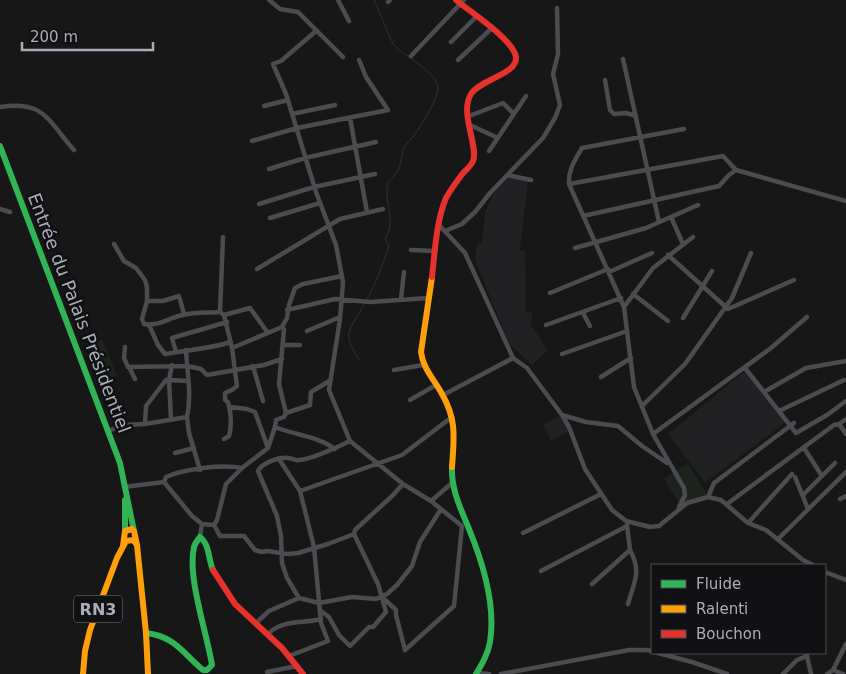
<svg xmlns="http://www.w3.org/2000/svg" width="846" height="674" viewBox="0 0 846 674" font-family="'DejaVu Sans',sans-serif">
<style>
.built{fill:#212123}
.green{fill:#1d241e}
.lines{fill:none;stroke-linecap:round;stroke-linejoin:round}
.stream{stroke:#2a3239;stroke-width:1}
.street{stroke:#4b4c50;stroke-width:4.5}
.fast{stroke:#30b455;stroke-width:6}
.slow{stroke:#ff9f0a;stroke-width:6}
.jam{stroke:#e5322d;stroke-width:6}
.labels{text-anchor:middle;stroke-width:5;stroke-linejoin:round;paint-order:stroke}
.shield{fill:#111113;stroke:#7b7e86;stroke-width:1}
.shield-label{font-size:16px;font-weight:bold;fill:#a8adb8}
.street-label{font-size:18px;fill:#a8adb8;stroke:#111113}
</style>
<rect width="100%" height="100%" fill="#171717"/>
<path class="built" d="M508,178L528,181L520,250L525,251L526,313L532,312L531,325L548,350L532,365L509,344L475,260L477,243H482L485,213L493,194Z
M745,371L785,423L705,483L668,434Z
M562,415L570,431L551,441L543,425Z"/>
<path class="green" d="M102,339L117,376L101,382L86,345Z
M688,463L707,494L683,509L664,479Z"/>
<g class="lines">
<path class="stream" d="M366,301C376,283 383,265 389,245L385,239C397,222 383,200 388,183C390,178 397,174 399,168C402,161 401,153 405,146C408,142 412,138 415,134C421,126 439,97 438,87C437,74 406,56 397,48C389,41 380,11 374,0
M360,361C340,331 350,332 364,304"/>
<path class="street" d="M269,0L280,9L298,12L343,57
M338,0L349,21
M388,2L390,0
M316,31L281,61L273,64L286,94L316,192L336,245L343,282L340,319L329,390L350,441L403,484L431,501L462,526L454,606L405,650L396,615V610L382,597
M451,42L477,16
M411,56L464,0
M623,59L659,222
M458,60L492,28
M605,80L610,110L614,114L626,113L636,116
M264,106L288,100
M0,107C45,100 48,121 74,150
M292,114L335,105
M469,116L503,103L514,114
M350,118L367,212
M470,125L498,138
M252,141L297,128L388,110L366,77L359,60
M489,151L526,96
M269,169L305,158L376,142
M507,175L531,180
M569,184L723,156L736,170
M259,204L314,187L375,174
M0,209L10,212
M583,216L719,186L729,175L736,170L846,201
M671,217L683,244
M270,218L320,203
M439,225L465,253L513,358L527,368L562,415L569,427L585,469L612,510L626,521L650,527L659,526L687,503L708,497L721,500L748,523L766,530L803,560L813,565
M445,231L462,224L475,212L490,193L543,138L555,118L560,105L553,74L558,54L557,8
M114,244L124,261L136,268L145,280L147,287V301L142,319L144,324C158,327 170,317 183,315C195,312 208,313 220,312L224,315L250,308L268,333
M575,248L646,228L698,205
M411,250L436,251
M668,255L728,309L794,280
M257,269L340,219L383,209
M609,272L652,253
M550,293L608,269
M633,294L668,321
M401,299L404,272
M147,301H163L179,296L184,314
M624,307L653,268L693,237
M287,310L335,299L370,302L429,298
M220,312L223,237
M583,313L590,326
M683,318L712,271
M149,325L158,345L165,354C187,350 209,349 231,342
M546,325L621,298
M307,331L340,317
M283,345H300
M125,347L124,358L128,367L187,366L201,369L207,375L264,365L282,359
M232,348L282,327L287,318L289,305L295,288L303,284L342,276
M186,350C187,372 192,395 187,417
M176,352L172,338L227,322
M562,354L627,331
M253,366L263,401
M129,367L135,379
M745,368L796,433L827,415L846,401
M394,370L423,365
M601,377L631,358
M764,392L806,368L846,361
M443,395L513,358
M410,400L436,385
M642,406L685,364L732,298L751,253
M230,407L247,409L255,412L268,448
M779,411L844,380
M286,413L310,405L311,392L331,380
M562,415L586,422L618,426L642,446L667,463
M171,420L169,380L188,381
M145,424L187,417L189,433L200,470
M839,424L846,434
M275,427L276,420L284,417L286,413L279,384L284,329L282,327
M108,431L124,425L145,424L146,406L166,380H169L172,365
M653,434L771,348L807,317
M224,439L229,436C232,426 231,412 228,402L225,400V393L232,390L237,386L232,348L224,315
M804,448L822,476
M175,453L194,448
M279,459L300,491L314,547L321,623L328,641L289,656
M795,477L808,509
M164,482L166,477C184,469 222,464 242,468
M124,487L164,482L192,516L202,524L214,525
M300,491L402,455L452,417
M803,495L835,463
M708,497L714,483L794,423
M840,499L846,496
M431,501L452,483
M727,504L834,425L839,424L846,419
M679,507L685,495L684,488L653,434L634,387L624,307L569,184C568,170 575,160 582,148L684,129
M748,523L792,474
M214,525L217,520L226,484L242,468L268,448L275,427C295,435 317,436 335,449
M214,525L220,536H244L255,550L261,552L267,551L288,554L298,553L328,544L354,534
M523,533L601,494
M200,537L202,524
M778,539L846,472
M541,571L627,526
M825,572L846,580
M592,584L630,550L627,525
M299,598L287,578L282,563L281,536L277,516L258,471C262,463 278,457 288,458C291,458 295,461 299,460C310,460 340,446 350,441
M628,604C634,582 642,572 630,550
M321,611L329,617L339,635L350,646L369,627H373L386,612L378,584L354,534L355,530L392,496L403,484
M256,623L269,611L299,598L319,603L352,597L376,599L387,594L397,585L412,566L420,542L441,509
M268,634C282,619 303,624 321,619
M658,653L692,662L727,674
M807,656L811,674
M833,670L846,644
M267,672L297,666
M477,673L489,674
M501,674L629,650H646L652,651
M783,674L797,660L807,656V653
M827,674L833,670L843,674"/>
<path class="fast" d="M0,146L120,463L134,531
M452,467C451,490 461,509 469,529C483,563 496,605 490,642C488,654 482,664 476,674
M125,500V531
M146,633C174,636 183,653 203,670H207L212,665C207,633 187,577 194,547C195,543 198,540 200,537C210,545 208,559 213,570"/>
<path class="slow" d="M432,277L421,352C423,369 434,379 442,394C457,420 454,438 452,467
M123,546L125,531L132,529L134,531L137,545L146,633L148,674
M83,674L85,651L90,630L117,558L126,541L133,540L137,545"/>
<path class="jam" d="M432,277C435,251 436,222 446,198C451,189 457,181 463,173C466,170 471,166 473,161C479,147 459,113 471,94C479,80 518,74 516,57C513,39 470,12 456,0
M213,570L235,604L282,648L303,674"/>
</g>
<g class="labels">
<rect class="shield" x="74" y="595.5" width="48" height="27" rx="4"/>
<g class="shield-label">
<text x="98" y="615">RN3</text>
</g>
<g class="street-label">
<text transform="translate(79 313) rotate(69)" y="6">Entrée du Palais Présidentiel</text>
</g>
</g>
<rect x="651" y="564" width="175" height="90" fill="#111113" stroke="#4d4f55"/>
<rect x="661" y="580" width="25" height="8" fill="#30b455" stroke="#4d4f55"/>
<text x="696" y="589" font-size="15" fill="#a8adb8">Fluide</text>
<rect x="661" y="605" width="25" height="8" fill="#ff9f0a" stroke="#4d4f55"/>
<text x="696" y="614" font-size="15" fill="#a8adb8">Ralenti</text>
<rect x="661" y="630" width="25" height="8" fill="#e5322d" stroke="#4d4f55"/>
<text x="696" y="639" font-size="15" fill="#a8adb8">Bouchon</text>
<path d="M22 42v8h131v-8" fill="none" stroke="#a8adb8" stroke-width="2.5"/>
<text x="30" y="42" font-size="15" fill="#a8adb8" stroke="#111113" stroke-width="4" paint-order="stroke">200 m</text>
</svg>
